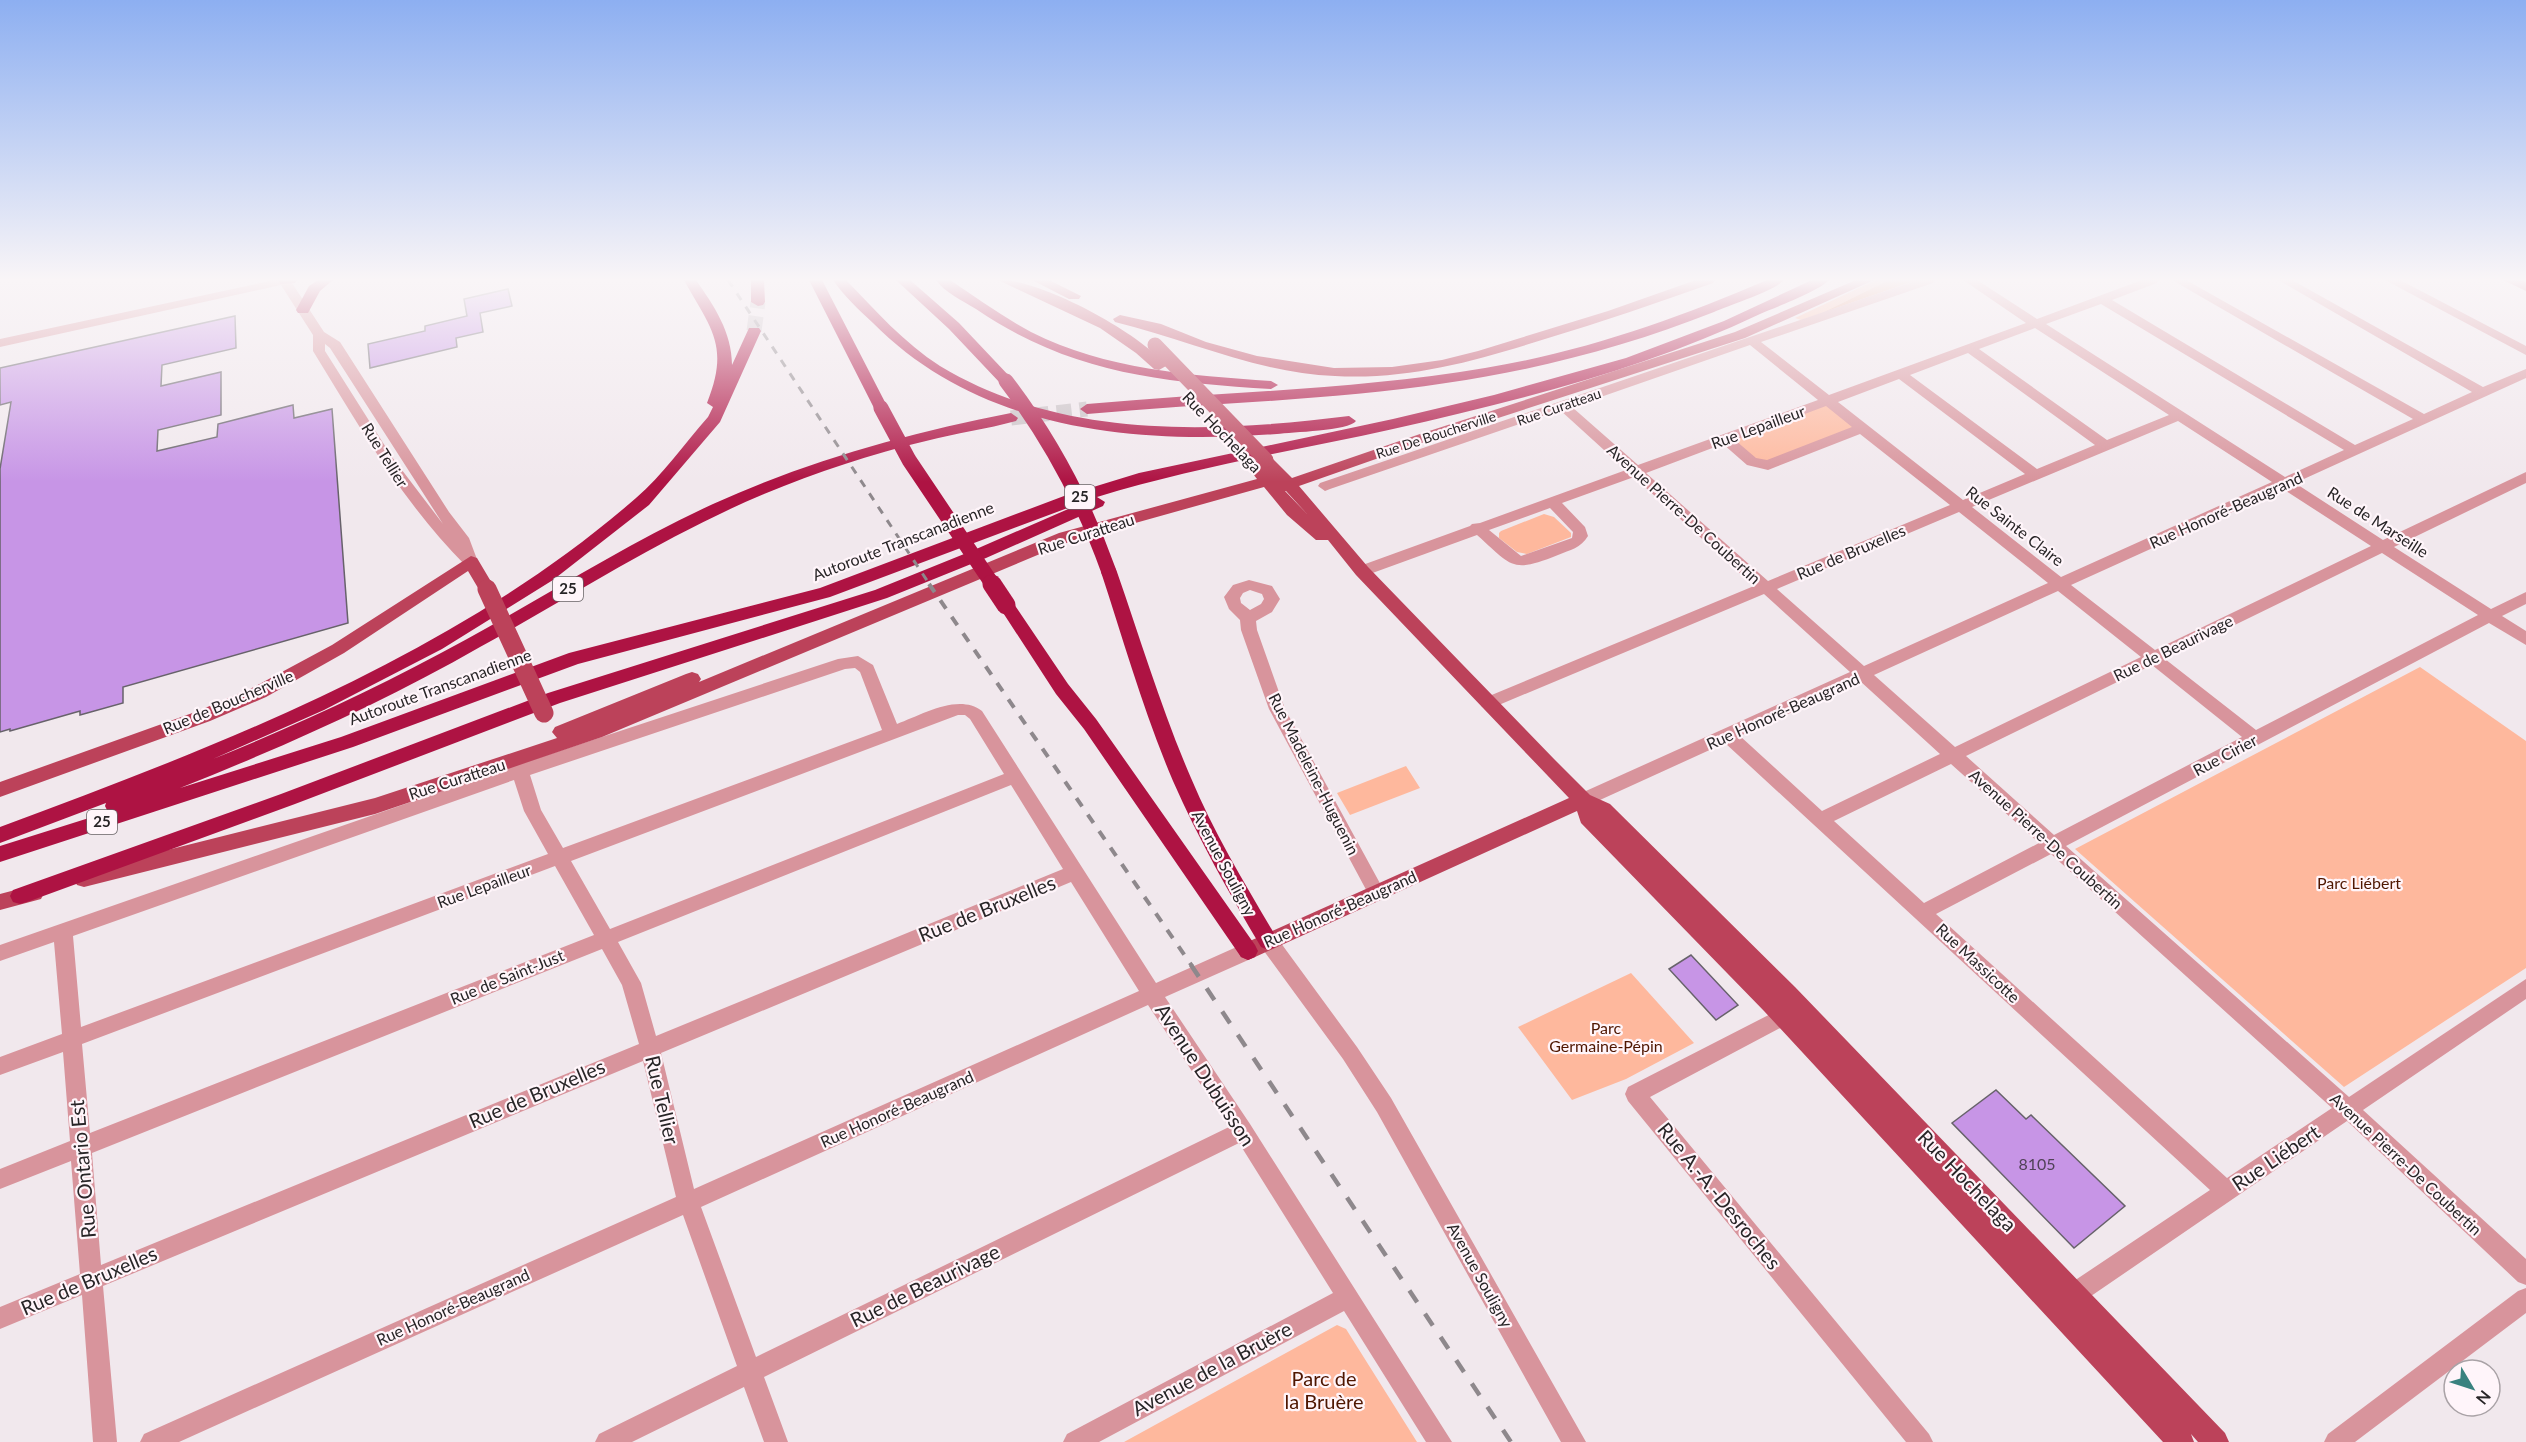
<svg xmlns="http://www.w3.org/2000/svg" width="2526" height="1442" viewBox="0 0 2526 1442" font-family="Lato,sans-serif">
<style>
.green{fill:#feb89d}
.forest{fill:#e98c68}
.building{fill:#c795e6;stroke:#67626a;stroke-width:1.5}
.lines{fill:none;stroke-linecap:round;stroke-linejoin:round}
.highway-tunnel{stroke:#c9c1c5;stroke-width:15;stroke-dasharray:15 8;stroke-linecap:butt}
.minor{fill:#d8949c;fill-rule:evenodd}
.major{fill:#bc425a;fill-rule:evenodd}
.highway{fill:#ae1343;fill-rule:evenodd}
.rail-far2{stroke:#8e888c;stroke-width:3;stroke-dasharray:8 8;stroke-linecap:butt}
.rail-far1{stroke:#8e888c;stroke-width:4;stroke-dasharray:10 10;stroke-linecap:butt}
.rail{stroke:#8e888c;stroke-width:4.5;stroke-dasharray:14 14;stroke-linecap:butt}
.major-bridge-far1{stroke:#bc425a;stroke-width:15}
.major-bridge{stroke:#bc425a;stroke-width:19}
.highway-bridge-far1{stroke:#ae1343;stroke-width:15}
.highway-bridge{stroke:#ae1343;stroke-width:19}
.labels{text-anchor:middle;stroke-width:4.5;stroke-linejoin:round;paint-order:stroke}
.far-street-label{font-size:14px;fill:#282527;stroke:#fff5fa}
.shield{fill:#fff5fa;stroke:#686366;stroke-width:1.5}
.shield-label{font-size:15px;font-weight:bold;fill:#282527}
.street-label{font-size:16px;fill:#282527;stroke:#fff5fa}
.park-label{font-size:16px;fill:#4f1600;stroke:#fff5fa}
.near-number-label{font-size:16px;fill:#504157}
.near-street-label{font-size:20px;fill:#282527;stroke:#fff5fa}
.near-park-label{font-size:20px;fill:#4f1600;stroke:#fff5fa}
</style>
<rect width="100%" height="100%" fill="#f1e8ed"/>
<path class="green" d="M1876,280H1889L1822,313L1801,320L1795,318Z
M1828,401L1862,428L1760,465L1725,439Z
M1544,514L1554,517L1571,533V537L1527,554L1517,552L1499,538V533L1501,531Z
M2420,667L2526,741V968L2344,1087L2075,849Z
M1406,766L1420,788L1350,815L1337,793Z
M1631,973L1694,1043L1626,1079L1572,1100L1518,1027Z
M1337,1325L1346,1329L1417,1442H1124Z"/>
<path class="forest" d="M1889,280H1917L1822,313Z"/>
<path class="building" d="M508,289L512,306L480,313L483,332L456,338L457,347L370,368L368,344L425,331V326L467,316L464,299Z
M235,316L236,348L162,365L161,386L221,372V415L158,430L157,451L217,437L218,424L293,405L294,418L332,409L348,623L123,687V703L80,715V711L10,731V729L0,732V469L11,402L0,405V368Z
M1691,955L1738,1005L1716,1020L1669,969Z
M1996,1090L2026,1119L2031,1115L2125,1206L2074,1248L1952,1123Z"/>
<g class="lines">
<path class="highway-tunnel" d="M754,331L758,302
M1011,418L1087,409"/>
<path class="minor" d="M274,280H290L324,332L340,342L449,512L469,538L478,562L476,566H466C403,503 359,426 313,351V335L281,285L0,347V339ZM325,344L330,348L443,524L392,457L325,351Z
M1918,280H1935L1933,283L1761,342L1829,395L2026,323L1963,280H1977L2037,319L2142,280H2159L2157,283L2112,300L2355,445L2413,419L2172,280H2186L2424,414L2472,392L2278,280H2292L2483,387L2526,369V378L2295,483L2383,540L2526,472V483L2394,547L2491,609L2526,592V604L2502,616L2526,631V645L2489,623L2066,846L2349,1097L2526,979V999L2363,1110L2526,1259V1285L2518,1282L2347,1121L2075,1307L2067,1310L2059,1307L2056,1299L2059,1291L2210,1190L1725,743L1589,805L1583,807L1577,805L1574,800L1577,795L1850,672L1764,594L1494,707L1488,709L1482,707L1480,703L1482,699L1754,586L1634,477L1562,503L1585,527L1588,536C1581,548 1570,550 1558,555C1511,574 1512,566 1477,535L1367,575H1357L1354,571L1357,567L1470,526L1472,524L1480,523L1626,470L1560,410L1330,489L1325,491L1318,486L1320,483ZM2101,304L2344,450L2285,477L2046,324ZM2035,328L2169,415L2107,440L1979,349ZM1750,345L1818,400L1638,465L1572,407ZM1968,353L2095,445L2037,469L1910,375ZM1899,379L2025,474L1963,500L1838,402ZM1826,406L1852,427L1767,460L1756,458L1735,440ZM2178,421L2272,482L2061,577L1972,507ZM1860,434L1950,505L1768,581L1646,473L1723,444L1747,465L1768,470ZM2283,489L2371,546L2155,650L2071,585ZM1550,508L1573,532L1572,538L1521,556L1489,530ZM1959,512L2048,583L1864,666L1777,589ZM2382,553L2478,615L2256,730L2165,659ZM2058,591L2141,657L1955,747L1874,675ZM2152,665L2242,737L2054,835L1966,756ZM1860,681L1940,754L1822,811L1740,736ZM1951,764L2039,843L1924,903L1834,821ZM2051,854L2332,1108L2227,1178L1936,914Z
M2385,280H2400L2526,346V355Z
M1249,580L1272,586L1280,599L1272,612L1256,621L1257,630L1285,709L1382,887L1385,892L1382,897L1376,900L1370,897L1269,709L1241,630L1240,620L1229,609L1224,597L1233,585ZM1250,590L1262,594L1264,599L1261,604L1250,610L1241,603L1240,598L1243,593Z
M858,656L873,665L897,724C922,715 958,693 982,711L1156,983L1241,945L1248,943L1255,945L1257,951L1255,957L1165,997L1250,1124L1452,1442H1426L1344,1311L1099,1442H1063L1067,1434L1333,1293L1239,1143L764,1377L788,1442H764L744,1387L632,1442H595L599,1434L737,1366L683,1215L179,1442H140L144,1434L676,1197L643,1061L103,1286L117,1442H93L82,1295L0,1329V1307L80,1274L71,1161L0,1189V1169L70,1141L63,1052L0,1075V1057L62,1034L54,942L0,961V945L514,766L838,659ZM855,668L860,672L882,730L563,848L541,810L530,775L845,669ZM958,715H965L970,719L1004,774L610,929L571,861ZM514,780L524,811L548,854L81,1027L73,936ZM1011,785L1063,869L656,1036L641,983L618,942ZM555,866L594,935L90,1133L82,1044ZM1071,882L1139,991L694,1189L661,1053ZM602,949L622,985L639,1044L101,1265L92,1153ZM1148,1005L1229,1127L756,1357L701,1207Z
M1268,933L1275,935L1357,1047L1391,1098L1586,1442H1561L1377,1112L1343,1059L1261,947L1259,941L1261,935Z
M1792,1003L1799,1006L1802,1012L1799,1018L1650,1097L1929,1434L1933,1442H1906L1628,1101L1625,1094L1628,1087Z
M2526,1288V1313L2355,1442H2324L2328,1434L2518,1291Z"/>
<path class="major" d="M998,280C1038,278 1141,333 1166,366L1159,370L1154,369L1136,353L1100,328Z
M1032,280H1049L1081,296L1079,299H1069Z
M1696,280H1715L1713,283C1657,303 1601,322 1545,339C1476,361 1408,380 1335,376C1258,373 1189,340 1115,322L1113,319L1120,315L1161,324L1206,342L1257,356L1334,368L1392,367L1442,360L1478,351L1608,311Z
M1856,280H1874L1745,338L1430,440L1299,486L1368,567L1555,760L1590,795L1610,804L1795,987L2225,1433L2229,1442H2198L2191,1434L2194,1442H2163L1764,1011L1581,823L1577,811L1255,957L1248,960L1241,957L1238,951L1241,945L1569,798L1356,575L1328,540H1316L1287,515L1264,487L1071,541L602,737L375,814L84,887L77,885L74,879L77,873L84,871L375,798L557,738L552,732L555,727L686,674L692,672L698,674L701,679L699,682L1059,533L1257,479L1246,465L1254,460L1259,462L1261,457H1271L1292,478L1420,434L1735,332ZM1285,491H1286L1308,515Z
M2503,280H2521L2526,282V291Z
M471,556L477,558L493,585L495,589L493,593H481L468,571L344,653L266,697L210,721L0,797V782L198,711L254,687L332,645Z
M34,885L41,887L44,893L41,899L0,910V894Z"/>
<path class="highway" d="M279,280H297L295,283L280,284Z
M318,280H333L320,291L308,313H298L296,310L309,286Z
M684,280H696C714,306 732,332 732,365L749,328H759L761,331L720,422L649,505L553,580L442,649L324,710L213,759C300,724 385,684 467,639C549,594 628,543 713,504C808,461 908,433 1011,413L1018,418L1016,421C987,429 956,433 926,441C871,454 817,472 764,494C664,536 574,595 480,647C384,702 283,747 180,788L341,737L569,653L820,588L1064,496L1139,473L1393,419L1494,395L1626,358L1724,321L1812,280H1829C1819,291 1776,307 1760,314C1645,369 1517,401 1393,429C1294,451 1194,467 1097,497L1105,502L1103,506L986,558L887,598L560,703L295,804L27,902L20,904L13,902L10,896L13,890L281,794L548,693L875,590L974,550L1089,500L830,597L578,664L353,747L0,862V846L108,812L105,806L106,803L0,843V827C221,745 456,655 636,498C662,476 685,443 708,417L713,407L707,403C730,345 711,329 684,280Z
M751,280H764L765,302L763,305L758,306L751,302Z
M809,280H822L888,408L886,411H876L874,408Z
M833,280H846C875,310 904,343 940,366C1063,440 1212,433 1349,416L1356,421C1349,431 1291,432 1277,434C1133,445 979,430 873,323C859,310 843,295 833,280Z
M896,280H910L959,323L1011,378L1013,381L1011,384H1001L949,329Z
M936,280H950C977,298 1003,317 1031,332C1106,370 1189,375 1271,381L1278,385L1271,389C1161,382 1070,373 976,309C963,301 944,292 936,280Z
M1767,280H1784C1774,291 1729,305 1714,312C1628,346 1537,370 1446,383C1327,401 1206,403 1087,414L1080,409L1087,404C1220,392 1354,390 1485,368C1583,352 1676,319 1767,280Z
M1109,566L1115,568L1117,572C1141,641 1162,711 1191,778C1214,833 1245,884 1275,935L1278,941L1275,947L1268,950L1261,947C1229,893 1198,838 1173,781C1144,713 1124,642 1101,572L1103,568Z
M1006,599L1012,601L1068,684L1096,719L1255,945L1258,951L1255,957L1248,960L1241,957L1084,729L1056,694L998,605L1000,601Z"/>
<path class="rail-far2" d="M728,280L930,585"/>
<path class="rail-far1" d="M929,584L1192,966"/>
<path class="rail" d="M1191,965L1511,1442"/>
<path class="major-bridge-far1" d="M1155,345L1266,460"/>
<path class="major-bridge" d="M487,589L544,713"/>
<path class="highway-bridge-far1" d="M1006,381C1051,440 1084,502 1109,572
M881,408L909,460L993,585"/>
<path class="highway-bridge" d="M992,584L1006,605"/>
</g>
<linearGradient id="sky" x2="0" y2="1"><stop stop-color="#8daff1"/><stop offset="0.58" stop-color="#f9f5f7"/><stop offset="1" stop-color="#f9f5f7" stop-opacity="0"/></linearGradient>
<rect width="2526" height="482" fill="url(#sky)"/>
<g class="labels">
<g class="far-street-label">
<text transform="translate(1559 407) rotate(-19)" y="5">Rue Curatteau</text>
<text transform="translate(1436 435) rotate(-18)" y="5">Rue De Boucherville</text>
</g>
<g class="shield">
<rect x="1065" y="485" width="30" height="24" rx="4.5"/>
<rect x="553" y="577" width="30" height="24" rx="4.5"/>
<rect x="87" y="810" width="30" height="24" rx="4.5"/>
</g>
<g class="shield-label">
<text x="1080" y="502">25</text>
<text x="568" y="594">25</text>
<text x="102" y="827">25</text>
</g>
<g class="street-label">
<text transform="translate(1758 427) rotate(-20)" y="6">Rue Lepailleur</text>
<text transform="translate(1222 432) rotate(46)" y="6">Rue Hochelaga</text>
<text transform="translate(385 455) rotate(58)" y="6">Rue Tellier</text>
<text transform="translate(2226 510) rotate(-24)" y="6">Rue Honoré-Beaugrand</text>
<text transform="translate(1684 514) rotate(42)" y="6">Avenue Pierre-De Coubertin</text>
<text transform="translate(2378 522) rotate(33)" y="6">Rue de Marseille</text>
<text transform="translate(2015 526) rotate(38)" y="6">Rue Sainte Claire</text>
<text transform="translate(1086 534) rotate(-18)" y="6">Rue Curatteau</text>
<text transform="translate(903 541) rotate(-21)" y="6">Autoroute Transcanadienne</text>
<text transform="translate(1851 552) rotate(-23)" y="6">Rue de Bruxelles</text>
<text transform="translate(2173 648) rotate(-26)" y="6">Rue de Beaurivage</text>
<text transform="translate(440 687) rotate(-20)" y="6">Autoroute Transcanadienne</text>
<text transform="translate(228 702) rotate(-23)" y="6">Rue de Boucherville</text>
<text transform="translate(1783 711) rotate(-24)" y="6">Rue Honoré-Beaugrand</text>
<text transform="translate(2225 755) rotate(-28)" y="6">Rue Cirier</text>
<text transform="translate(1314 774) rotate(63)" y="6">Rue Madeleine-Huguenin</text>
<text transform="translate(457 779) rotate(-18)" y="6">Rue Curatteau</text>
<text transform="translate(2046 839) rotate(42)" y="6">Avenue Pierre-De Coubertin</text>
<text transform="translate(1224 863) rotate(62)" y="6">Avenue Souligny</text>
<text transform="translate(484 886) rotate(-20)" y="6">Rue Lepailleur</text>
<text transform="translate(1340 909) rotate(-24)" y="6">Rue Honoré-Beaugrand</text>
<text transform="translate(1978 963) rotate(43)" y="6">Rue Massicotte</text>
<text transform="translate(507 977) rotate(-22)" y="6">Rue de Saint-Just</text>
<text transform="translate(897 1109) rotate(-24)" y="6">Rue Honoré-Beaugrand</text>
<text transform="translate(2406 1164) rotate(43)" y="6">Avenue Pierre-De Coubertin</text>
<text transform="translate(1480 1275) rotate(61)" y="6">Avenue Souligny</text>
<text transform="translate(453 1307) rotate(-24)" y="6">Rue Honoré-Beaugrand</text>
</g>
<g class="park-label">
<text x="2359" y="889">Parc Liébert</text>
<text x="1606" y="1034">Parc<tspan x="1606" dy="18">Germaine-Pépin</tspan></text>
</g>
<g class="near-number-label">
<text x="2037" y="1170">8105</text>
</g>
<g class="near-street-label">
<text transform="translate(987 909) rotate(-22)" y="7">Rue de Bruxelles</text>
<text transform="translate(1205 1075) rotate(57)" y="7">Avenue Dubuisson</text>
<text transform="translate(537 1094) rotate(-23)" y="7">Rue de Bruxelles</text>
<text transform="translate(662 1100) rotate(77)" y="7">Rue Tellier</text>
<text transform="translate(2276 1158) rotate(-34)" y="7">Rue Liébert</text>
<text transform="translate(83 1169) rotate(-95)" y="7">Rue Ontario Est</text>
<text transform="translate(1967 1181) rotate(46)" y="7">Rue Hochelaga</text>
<text transform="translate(1719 1196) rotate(51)" y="7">Rue A.-A.-Desroches</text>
<text transform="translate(89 1281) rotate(-23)" y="7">Rue de Bruxelles</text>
<text transform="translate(925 1286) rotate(-26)" y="7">Rue de Beaurivage</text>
<text transform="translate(1212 1369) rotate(-28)" y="7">Avenue de la Bruère</text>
</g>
<g class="near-park-label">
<text x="1324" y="1386">Parc de<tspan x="1324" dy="23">la Bruère</tspan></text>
</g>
</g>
<g transform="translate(2472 1388) rotate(129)"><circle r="28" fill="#fff5fa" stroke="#a9a2a6" stroke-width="1.5"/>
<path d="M0-4.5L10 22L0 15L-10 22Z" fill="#39827f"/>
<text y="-9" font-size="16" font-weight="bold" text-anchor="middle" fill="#282527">N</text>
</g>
</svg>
